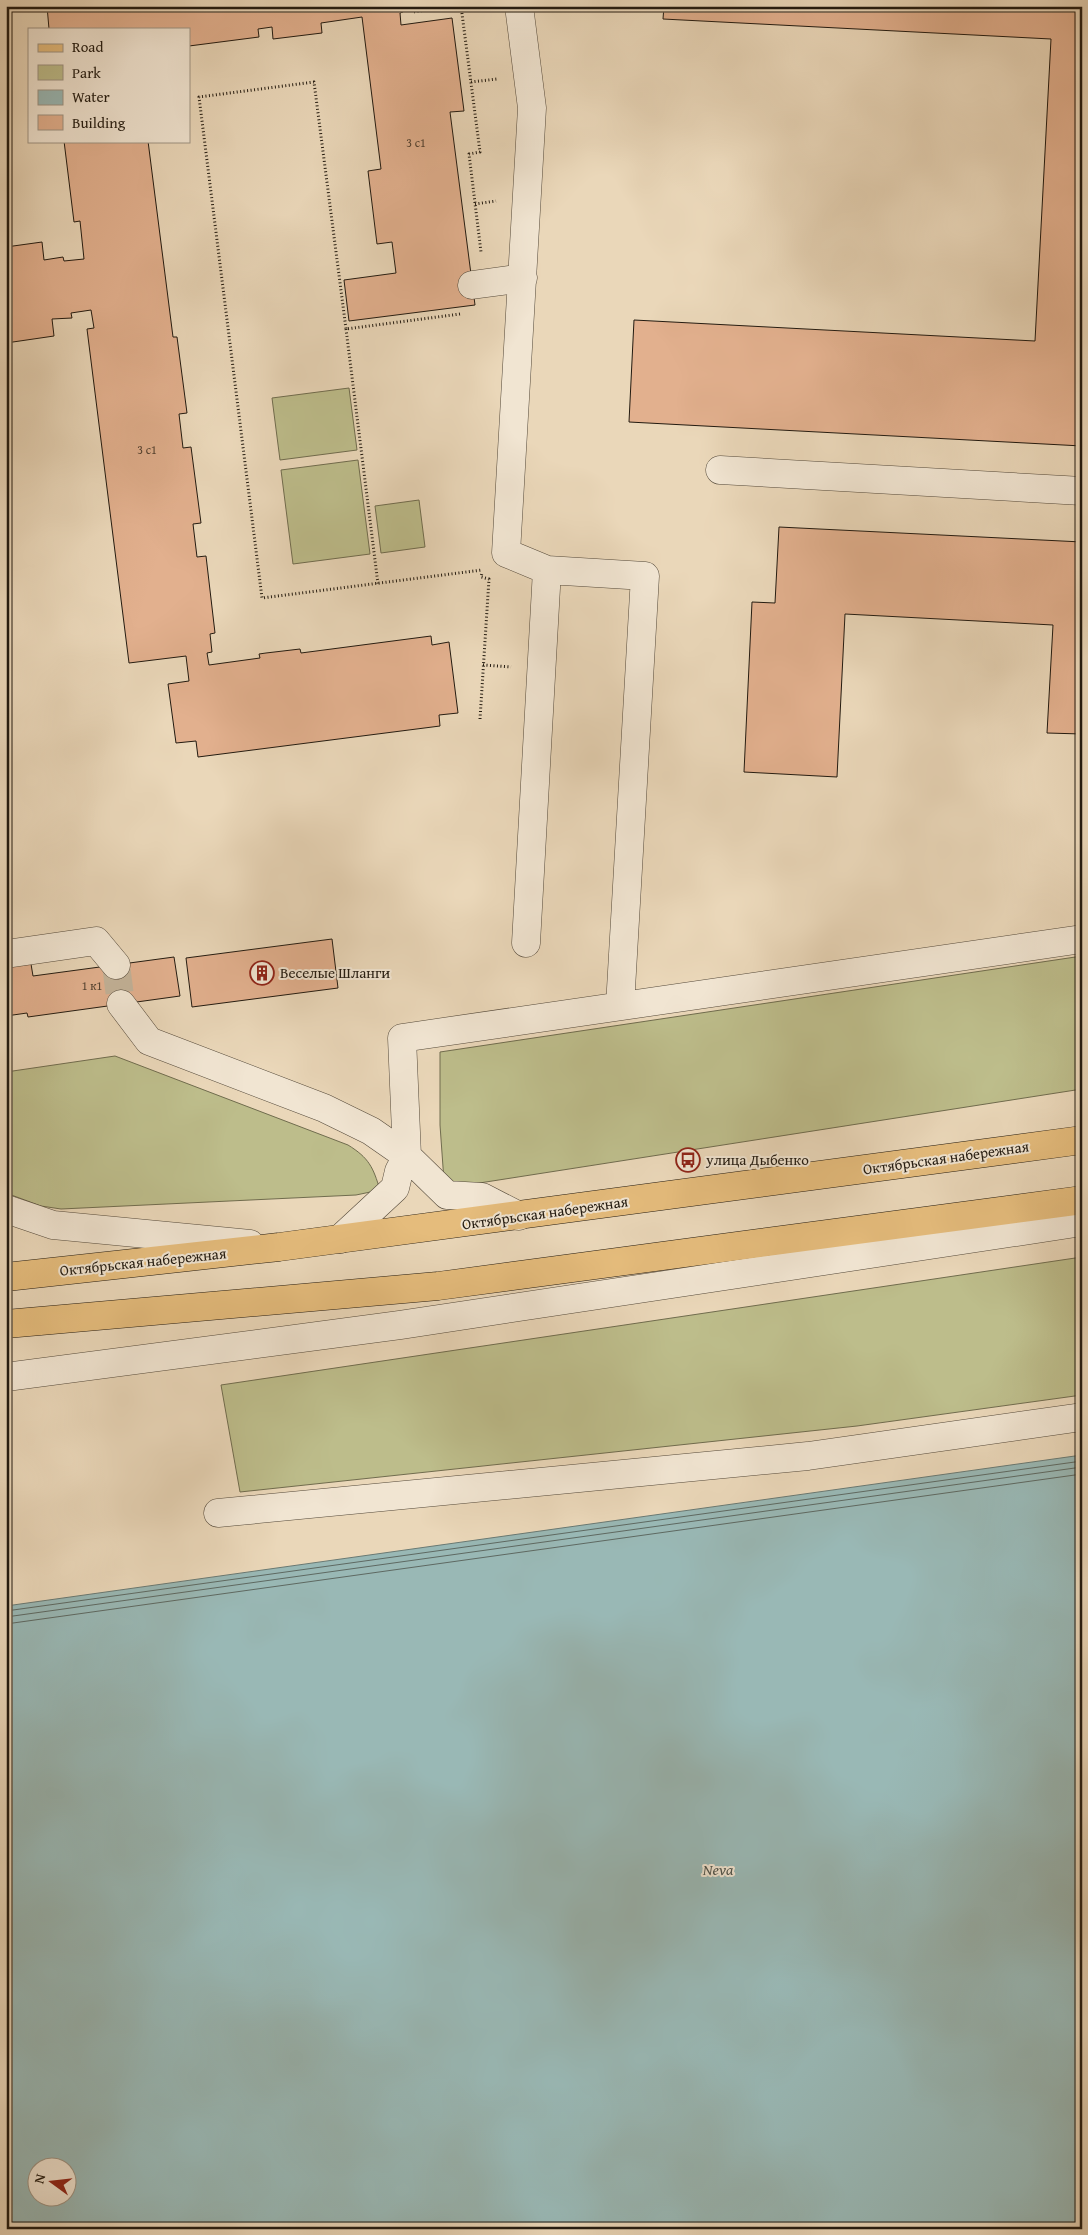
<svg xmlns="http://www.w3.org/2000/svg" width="1088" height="2235" viewBox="0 0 1088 2235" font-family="'Gentium Book Plus',serif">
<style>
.green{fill:#bdbd8b;stroke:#706c4e}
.water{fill:#99b8b5;stroke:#697973;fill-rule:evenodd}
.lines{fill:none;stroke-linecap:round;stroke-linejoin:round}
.shore{stroke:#5e6962;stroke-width:1}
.building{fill:#e2b08e;stroke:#221a10}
.minor-tunnel{stroke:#c2b197;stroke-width:28;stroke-dasharray:28 14;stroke-linecap:butt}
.minor-casing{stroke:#54493a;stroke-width:29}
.major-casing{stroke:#221a10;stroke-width:29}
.path{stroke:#221a10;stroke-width:3;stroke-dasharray:1 2.5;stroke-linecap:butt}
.minor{stroke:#f1e5d2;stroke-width:28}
.major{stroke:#e5bc7c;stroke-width:28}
.labels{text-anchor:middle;stroke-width:4;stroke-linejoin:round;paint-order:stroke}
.number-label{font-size:12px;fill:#524030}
.poi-label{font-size:15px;fill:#221a10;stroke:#f1e5d2;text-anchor:start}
.street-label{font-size:15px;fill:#221a10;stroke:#f1e5d2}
.water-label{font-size:16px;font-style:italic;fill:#4c514a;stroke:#f1e5d2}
</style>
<rect width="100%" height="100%" fill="#ead7b9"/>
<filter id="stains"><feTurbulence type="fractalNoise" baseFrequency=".004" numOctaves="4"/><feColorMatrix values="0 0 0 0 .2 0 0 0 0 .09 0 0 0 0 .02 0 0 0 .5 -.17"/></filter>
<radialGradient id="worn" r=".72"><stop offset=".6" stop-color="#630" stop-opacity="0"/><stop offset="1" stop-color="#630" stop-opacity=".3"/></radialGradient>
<path class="green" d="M349,388L357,450L280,460L272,398Z
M358,460L370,554L293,564L281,470Z
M419,500L425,547L381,553L375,506Z
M1082,956V1089L473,1184L444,1181L440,1125V1052Z
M115,1056L348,1145C369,1158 373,1167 380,1190L356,1195L61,1209L41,1206L6,1193V1072Z
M1082,1257V1395L857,1426L240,1492L221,1385Z"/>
<path class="water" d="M1082,1455V2229H6V1606ZM38,2168H68V2198H38Z"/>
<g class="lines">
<path class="shore" d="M6,1611L1082,1461
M6,1617L1082,1467
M6,1624L1082,1474"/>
</g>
<path class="building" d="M47,6H402L403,12L400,13L401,25L452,18L464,111L450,112L475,305L349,321L344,280L396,273L392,242L377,244L368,171L381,169L362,17L321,23L322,33L273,39L272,27L258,29L259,37L189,46V29H49Z
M664,6H1082V446L629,422L634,320L1035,341L1051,39L663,19Z
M64,141H148L173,337H177L187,413L179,414L183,448L191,447L201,523L193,524L197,557L206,556L215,633L210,634L212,652L207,653L209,665L260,658L259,654L266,653L300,649L301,653L431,636L432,645L449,642L458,713L439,715L440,726L198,757L196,741L176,743L168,684L189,681L186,656L129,663L87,329L94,328L91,310L71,313L72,318L52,319L54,336L6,343V247L42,242L44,260L63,257L64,261L84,259L80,221L74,222Z
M779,527L1082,542V734L1047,733L1053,625L845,614L837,777L744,772L752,602L775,603Z
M6,745L9,768H6Z
M332,939L338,988L192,1007L186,958Z
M174,957L180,996L28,1017L27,1013L6,1016V967L31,964L33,976Z"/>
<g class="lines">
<path class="minor-tunnel" d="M116,965L121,1004"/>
<g class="minor-casing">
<path id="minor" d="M519,6L532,108L506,553L547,570
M472,285L523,278
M720,470L1082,491
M526,943L547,570L645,576L620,1006
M6,954L96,941L116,965
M121,1004L149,1041L324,1108L371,1131L407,1156L447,1195L482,1197L519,1216
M6,1209L53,1225L250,1244
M340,1239L395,1188L399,1171L407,1156L402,1038L1082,939
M6,1377L400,1325L1082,1222
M218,1513L808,1456L1082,1417"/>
</g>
<g class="major-casing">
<path id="major" d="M6,1277L279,1247L1082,1140
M6,1324L438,1286L1082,1200"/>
</g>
<path class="path" d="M412,6L413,12L454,6
M461,6L480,152L469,154L481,252
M471,82L497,79
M475,204L496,201
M460,314L346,329L314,82L199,97L262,598L482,570
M346,329L378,584
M483,665L511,667
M480,719L489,579L481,577L482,573"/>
<use href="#minor" class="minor"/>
<use href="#major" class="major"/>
</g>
<defs>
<g id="building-ring" transform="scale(1.25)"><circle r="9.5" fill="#f1e5d2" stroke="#8f2418" stroke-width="1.5"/><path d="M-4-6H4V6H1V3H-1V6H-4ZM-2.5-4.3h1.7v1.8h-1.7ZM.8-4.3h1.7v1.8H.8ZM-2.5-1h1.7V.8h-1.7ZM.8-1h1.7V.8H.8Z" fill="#8f2418"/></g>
<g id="bus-ring" transform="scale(1.25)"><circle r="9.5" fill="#f1e5d2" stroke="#8f2418" stroke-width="1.5"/><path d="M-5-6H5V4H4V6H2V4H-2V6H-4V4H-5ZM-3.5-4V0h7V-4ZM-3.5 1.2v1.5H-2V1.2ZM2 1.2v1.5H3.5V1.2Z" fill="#8f2418"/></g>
</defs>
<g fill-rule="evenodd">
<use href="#building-ring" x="262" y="973"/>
<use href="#bus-ring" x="688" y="1160"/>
</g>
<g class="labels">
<g class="number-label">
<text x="416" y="147">3 с1</text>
<text x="147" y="454">3 с1</text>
<text x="92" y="990">1 к1</text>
</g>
<g class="poi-label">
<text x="280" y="978">Веселые Шланги</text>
<text x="706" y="1165">улица Дыбенко</text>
</g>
<g class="street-label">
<text transform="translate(946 1158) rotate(-8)" y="5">Октябрьская набережная</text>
<text transform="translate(545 1213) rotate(-8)" y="5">Октябрьская набережная</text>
<text transform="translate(143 1262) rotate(-6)" y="5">Октябрьская набережная</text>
</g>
<g class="water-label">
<text x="718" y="1875">Neva</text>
</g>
</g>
<rect width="1088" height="2235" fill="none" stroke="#ead7b9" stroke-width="25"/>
<rect x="8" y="8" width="1073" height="2220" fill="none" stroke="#221a10" stroke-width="2.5"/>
<rect x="12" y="12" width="1063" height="2210" fill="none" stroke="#221a10"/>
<rect x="28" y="28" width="162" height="115" fill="#f1e5d2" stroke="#9e9484"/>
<rect x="38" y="44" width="25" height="8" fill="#e5bc7c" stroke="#9e9484"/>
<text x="72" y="52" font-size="15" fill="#221a10">Road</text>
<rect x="38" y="65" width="25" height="15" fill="#bdbd8b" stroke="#9e9484"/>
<text x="72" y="78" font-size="15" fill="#221a10">Park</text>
<rect x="38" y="90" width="25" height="15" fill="#99b8b5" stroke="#9e9484"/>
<text x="72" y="102" font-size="15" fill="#221a10">Water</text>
<rect x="38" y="115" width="25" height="15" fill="#e2b08e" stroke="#9e9484"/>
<text x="72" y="128" font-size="15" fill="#221a10">Building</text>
<g transform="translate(52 2182) rotate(285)"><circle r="24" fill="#f1e5d2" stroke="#9e9484"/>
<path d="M0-4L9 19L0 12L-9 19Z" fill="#8f2418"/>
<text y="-8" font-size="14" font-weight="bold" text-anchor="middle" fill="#221a10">N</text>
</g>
<rect width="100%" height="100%" filter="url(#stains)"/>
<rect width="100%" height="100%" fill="url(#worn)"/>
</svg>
